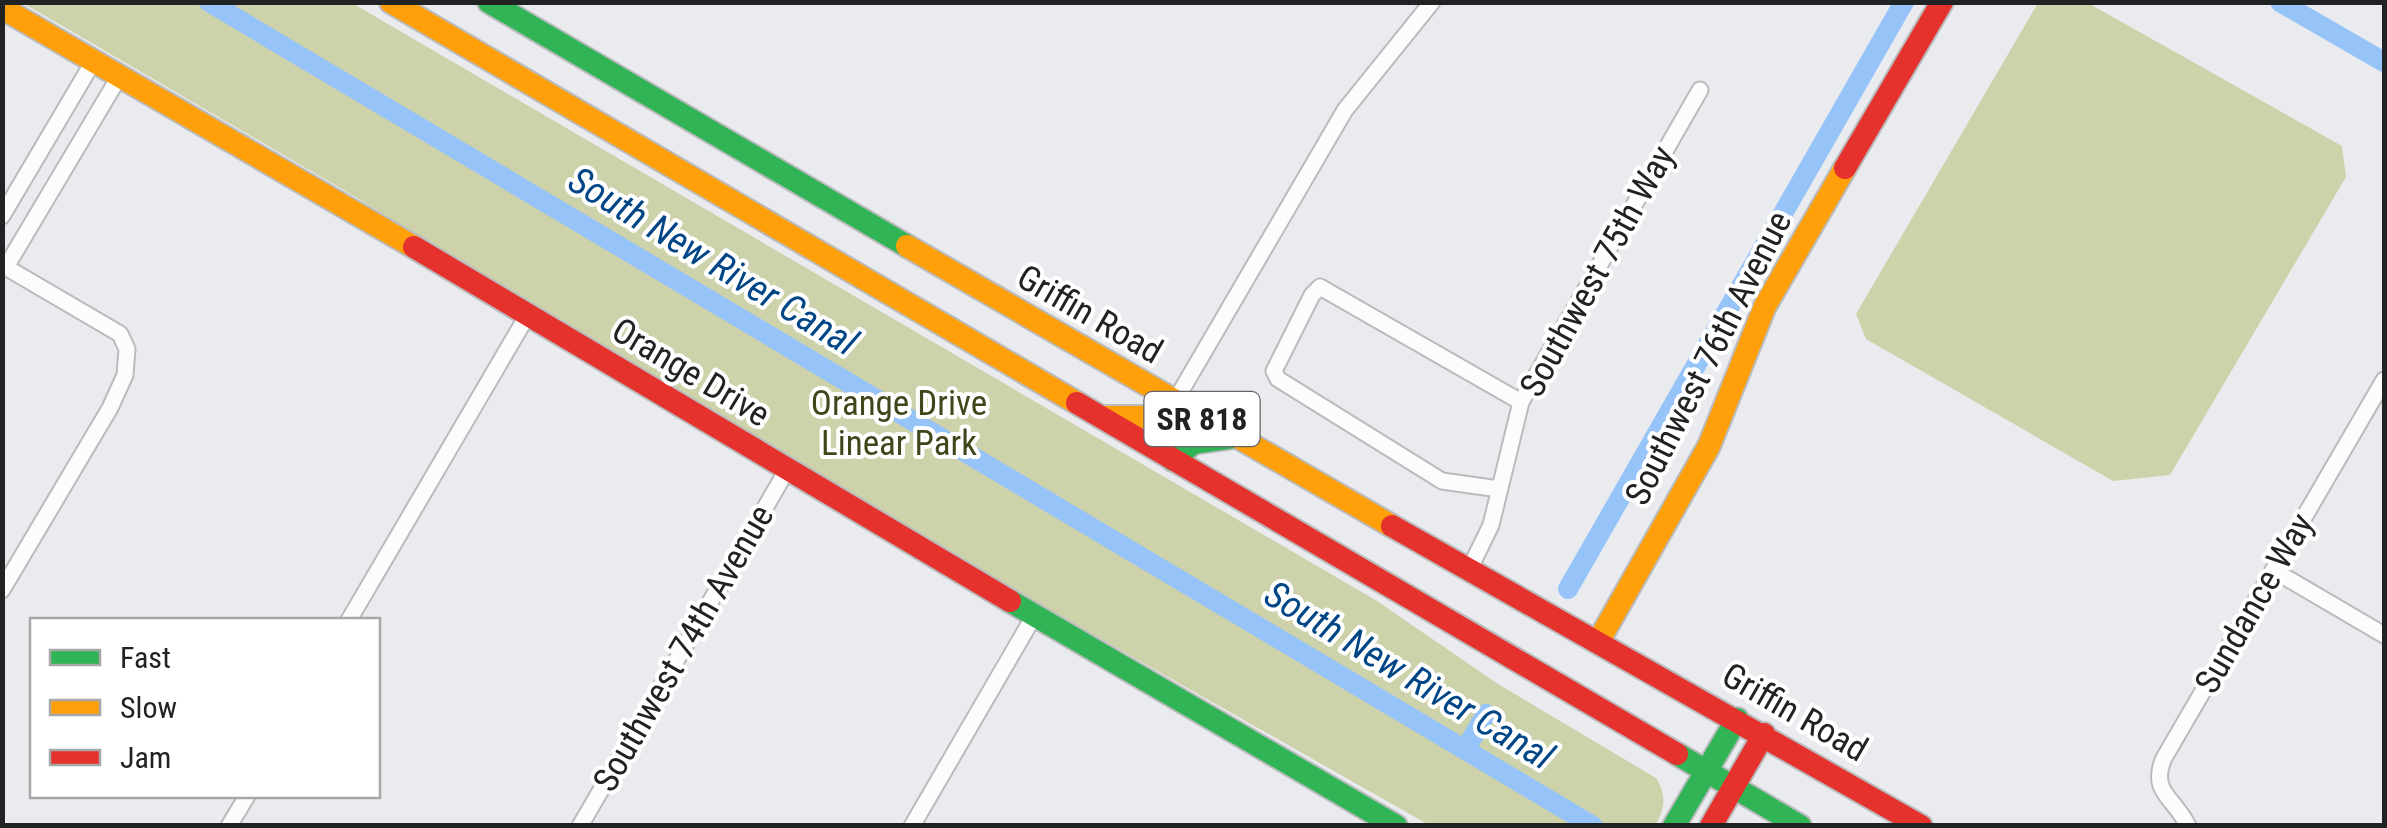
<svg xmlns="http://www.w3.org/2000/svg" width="2387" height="828" viewBox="0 0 2387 828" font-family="'Roboto Condensed',sans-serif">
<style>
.green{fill:#ced2ab}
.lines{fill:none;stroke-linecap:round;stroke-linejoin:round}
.canal{stroke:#96c3f8;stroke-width:20}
.street-casing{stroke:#b9bbbd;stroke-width:19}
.fast-casing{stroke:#b9bbbd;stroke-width:26}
.slow-casing{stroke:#b9bbbd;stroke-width:26}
.jam-casing{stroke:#b9bbbd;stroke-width:26}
.street{stroke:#fcfcfc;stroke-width:15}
.fast{stroke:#30b455;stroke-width:22}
.slow{stroke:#ff9f0a;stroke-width:22}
.jam{stroke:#e5322d;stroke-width:22}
.labels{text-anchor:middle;stroke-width:8;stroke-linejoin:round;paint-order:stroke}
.shield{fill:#fff;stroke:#646466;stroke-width:2.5}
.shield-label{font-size:32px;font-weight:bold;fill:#212224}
.street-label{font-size:35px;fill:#212224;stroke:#fff}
.park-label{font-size:35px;fill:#42451b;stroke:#fff}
.water-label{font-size:38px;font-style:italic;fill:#004686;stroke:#fff}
</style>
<rect width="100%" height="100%" fill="#e9ebee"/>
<path class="green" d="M23,3H352L1377,601L1498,684L1656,778C1667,796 1665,808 1655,826L1429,825L902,526L529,306L357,198Z
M2038,3H2088L2342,146L2346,177L2170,475L2113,481L1866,339L1856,314Z"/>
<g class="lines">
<path class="canal" d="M209,2L1593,826
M2280,2L2384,62
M1568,589L1904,2
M1465,750L1486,714"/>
<g class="street-casing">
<path id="street" d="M2,216L93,62
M2,265L120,334L127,349L125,375L110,408L2,590
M6,267L119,77
M1174,403L1345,110L1432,2
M1499,489L1442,481L1278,379L1274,371L1312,295L1320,287L1521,402
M1469,570L1491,525L1521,402L1700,90
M2273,570L2384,635
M349,620L527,316
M229,826L247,796
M580,826L787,470
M912,826L1034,616
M2188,826C2175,798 2149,792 2164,758L2384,380"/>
</g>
<g class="fast-casing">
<path id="fast" d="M489,2L907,246
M1173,460L1193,443L1234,437
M1010,601L1396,826
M1677,754L1800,826
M1674,826L1737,719"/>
</g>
<g class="slow-casing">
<path id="slow" d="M391,2L1077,403
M2,8L414,247
M907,246L1392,526
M1103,417H1149L1174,403
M1598,642L1709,446L1765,306L1845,168"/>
</g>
<g class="jam-casing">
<path id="jam" d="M1845,168L1942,2
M414,247L1010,601
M1077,403L1677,754
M1392,526L1921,826
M1711,826L1764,734"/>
</g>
<use href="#street" class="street"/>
<use href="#fast" class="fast"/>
<use href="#slow" class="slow"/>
<use href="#jam" class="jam"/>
</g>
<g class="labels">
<rect class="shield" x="1144.5" y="392" width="115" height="54" rx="8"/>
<g class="shield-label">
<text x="1202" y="430">SR 818</text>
</g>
<g class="street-label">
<text transform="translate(1597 271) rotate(-61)" y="12">Southwest 75th Way</text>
<text transform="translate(1090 314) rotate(30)" y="12">Griffin Road</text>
<text transform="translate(1708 358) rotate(-63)" y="12">Southwest 76th Avenue</text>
<text transform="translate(691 372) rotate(31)" y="12">Orange Drive</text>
<text transform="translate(2254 603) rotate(-60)" y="12">Sundance Way</text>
<text transform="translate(683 648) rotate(-60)" y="12">Southwest 74th Avenue</text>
<text transform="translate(1795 712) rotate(30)" y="12">Griffin Road</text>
</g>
<g class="park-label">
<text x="899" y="415">Orange Drive<tspan x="899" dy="40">Linear Park</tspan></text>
</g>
<g class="water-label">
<text transform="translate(713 261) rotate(31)" y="13">South New River Canal</text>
<text transform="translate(1409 675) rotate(31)" y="13">South New River Canal</text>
</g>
</g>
<rect width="2387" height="828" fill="none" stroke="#212224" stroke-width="10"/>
<rect x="30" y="618" width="350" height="180" fill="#ffffff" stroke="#a6a7a7" stroke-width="2.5"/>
<rect x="50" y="650" width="50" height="15" fill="#30b455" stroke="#a6a7a7" stroke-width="2.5"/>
<text x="120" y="668" font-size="30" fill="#212224">Fast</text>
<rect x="50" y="700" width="50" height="15" fill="#ff9f0a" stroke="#a6a7a7" stroke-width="2.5"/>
<text x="120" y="718" font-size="30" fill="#212224">Slow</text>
<rect x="50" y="750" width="50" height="15" fill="#e5322d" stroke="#a6a7a7" stroke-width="2.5"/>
<text x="120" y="768" font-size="30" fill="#212224">Jam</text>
</svg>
